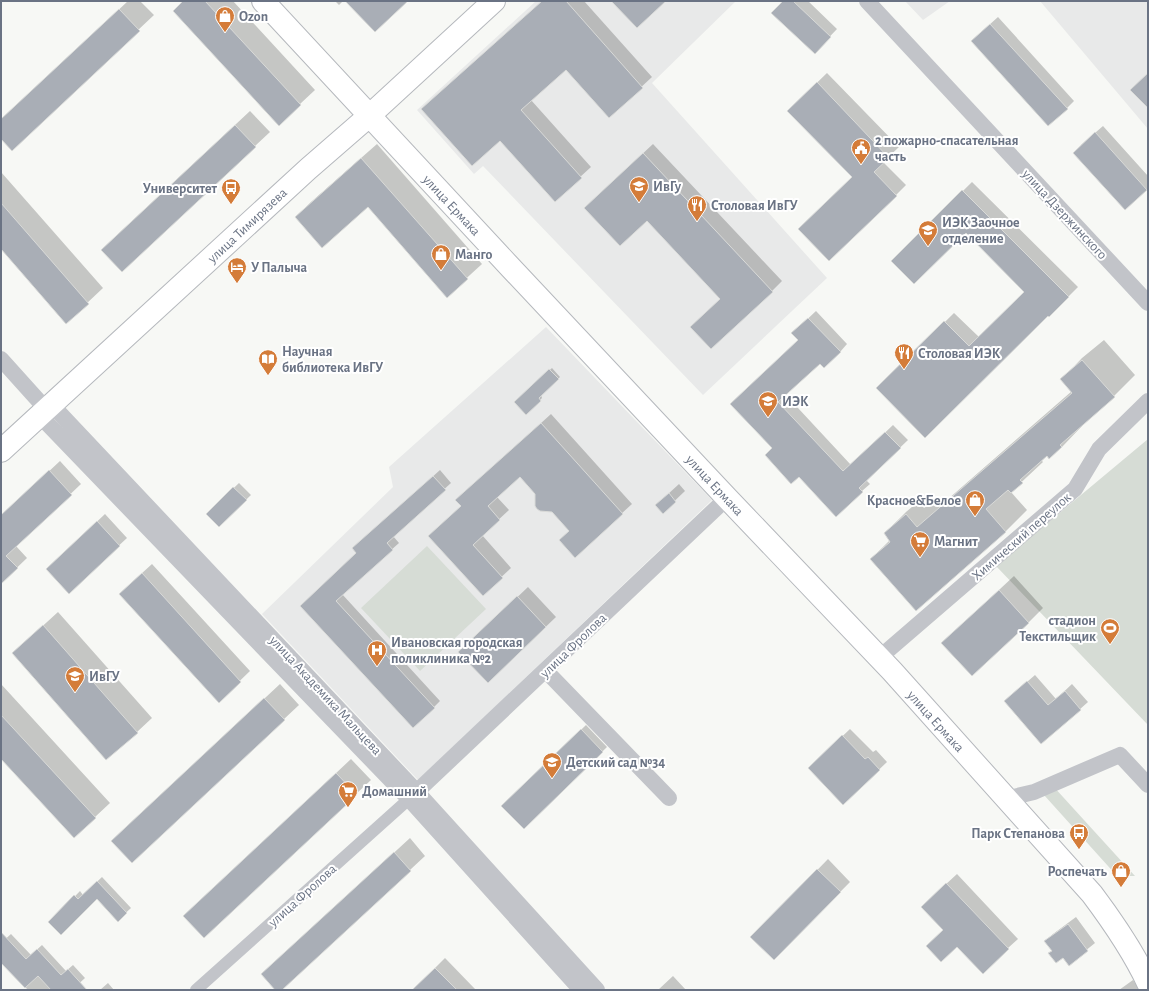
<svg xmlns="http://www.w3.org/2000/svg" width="1149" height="991" viewBox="0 0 1149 991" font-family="'Alegreya Sans',sans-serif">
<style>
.built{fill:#e8e9e9}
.green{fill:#d6dcd5}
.shadow{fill:#0003}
.building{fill:#a9aeb6;stroke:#d9dad8}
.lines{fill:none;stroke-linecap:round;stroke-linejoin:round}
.secondary-casing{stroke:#b5b8bd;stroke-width:24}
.pedestrian{stroke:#c2c4c9;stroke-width:12}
.minor{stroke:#c2c4c9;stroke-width:16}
.secondary{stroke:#fff;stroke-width:22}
.labels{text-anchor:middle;stroke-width:4;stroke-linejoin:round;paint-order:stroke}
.poi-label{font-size:14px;font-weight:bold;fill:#6a7384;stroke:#fff;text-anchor:start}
.street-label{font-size:14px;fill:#6a7384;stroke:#fff}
</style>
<rect width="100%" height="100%" fill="#f7f8f5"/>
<path class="built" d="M536,1H736L652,83L827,278L703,395L483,166L474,174L417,110Z
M905,1H950L923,20Z
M1040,1H1148V129Z
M546,327L712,500L418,780L262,614L393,487L389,467Z"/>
<path class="green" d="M1148,439V725L996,566Z
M427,546L486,609L420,671L361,608Z
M1053,786L1135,876H1117L1044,795Z"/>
<path class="shadow" d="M128,1H140L154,15L12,149L1,138V120Z
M184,1H233L315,90L300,104Z
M335,1H343L339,5Z
M542,1H584L652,77L609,117L566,69L531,100L591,167L555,200L500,140Z
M784,1H808L837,29L815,52Z
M998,17L1074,101L1067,108L979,34Z
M827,73L899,147L883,162L906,185L896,195L798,101Z
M250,111L270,132L255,146L117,235Z
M1103,126L1148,176V188L1125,209L1081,145Z
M377,144L482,264L447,296L368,206L296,217L311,202Z
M653,144L782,281L772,291L721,299L647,220L595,198Z
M1,172L103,288L67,322L1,248Z
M972,182L1078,287L1049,316L1048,314L878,388L954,313L979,337L1025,292L966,232L892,261Z
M816,311L847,344L840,352L820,362L785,394L851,465L893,425L908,440L866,480L870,484L862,491L773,448L732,404L799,340L800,326Z
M1104,340L1135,375L1114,396L1081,425L1082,426L1062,447L1047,454L1041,460L1043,462L1011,492L1027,510L1006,531L916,610L871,559L890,540L885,533L906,512L927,494L939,507L1072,391L1062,379L1082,358Z
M552,368L560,377L541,395L542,398L526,414L516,402Z
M551,414L632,504L575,556L570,530L520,476L497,497L509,510L482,535L511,568L483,594L462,506L466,491Z
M60,461L81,484L16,546L27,558L1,583V516Z
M440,470L451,483L393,536L399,543L342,594L440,701L434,707L301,606L358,553L360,542Z
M239,483L251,495L219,526L207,514Z
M679,484L685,491L663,512L667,495Z
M105,514L127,538L69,592L54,562Z
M152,564L250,671L219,701L130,584Z
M1014,576L1043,608L1028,623L958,628Z
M528,587L556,617L488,682L469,643Z
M58,612L152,718L137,732L13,653Z
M1035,675L1056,699L1072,684L1088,702L1042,743L1013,694Z
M1,684L110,803L95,817L1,758Z
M280,684L299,705L132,862L127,826Z
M586,725L607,747L524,828L503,806Z
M850,729L873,752L876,750L887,762L843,804L809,768Z
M351,759L371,780L356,794L199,902Z
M410,838L425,856L281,990H277V960Z
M828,859L850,882L774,959L752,937Z
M957,874L1018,939L1008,948L944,930L932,897Z
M102,877L131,908L118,920L97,897L50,922L80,891L83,895Z
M1076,917L1095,943L1069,964L1063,956L1050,953L1052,950L1046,941L1053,934Z
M11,934L31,955L42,945L66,971L73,965L85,978L72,990H28L1,962V943Z
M445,958L476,990H413Z
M673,976L686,990H658Z
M1133,980L1140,990H1119Z
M108,983L114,990H100Z"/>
<path class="building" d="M183,1H205L301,105L279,126L173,11Z
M345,1H408L375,32Z
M542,1H566L643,88L609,118L566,70L521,110L582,178L555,202L500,141L472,166L421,109Z
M611,1H666L637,28Z
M783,1H793L831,37L815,54L771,13Z
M119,9L140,31L12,151L1,139V119Z
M990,24L1068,109L1048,126L971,41Z
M1148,73V108L1130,90Z
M817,82L889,158L874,172L897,196L829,261L798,229L852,177L787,111Z
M235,125L256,147L122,272L101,250Z
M1095,132L1147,190L1125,210L1073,153Z
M643,153L773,292L711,349L690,327L720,299L647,221L620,246L584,208Z
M361,158L468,279L447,298L368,207L322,248L295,217Z
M962,190L1069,297L1049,317L1048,316L925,438L876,388L944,321L969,346L1024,292L966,233L914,284L891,261Z
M1,203L89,304L66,324L1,249Z
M808,318L841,352L824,368L820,364L778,402L843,471L885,432L901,448L859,488L863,492L836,517L799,477L791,484L765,455L772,448L730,404L798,340L791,333Z
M1082,360L1115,397L1060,445L1062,447L1049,459L1047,456L1020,480L1023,483L1011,493L1008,490L986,509L1006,532L916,611L870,559L890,542L884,533L906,514L917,527L1072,393L1060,379Z
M549,369L559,379L539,398L541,401L526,415L514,402Z
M541,423L623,514L575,558L559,540L569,531L552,512L540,511L537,509L535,506V494L520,477L488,506L500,520L473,545L503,578L483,596L428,536L461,506L455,500Z
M49,470L72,495L6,556L18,568L1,584V515Z
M433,476L446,490L387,543L393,550L336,601L435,708L413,728L300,606L356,553L352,548Z
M233,487L247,500L219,527L206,514Z
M669,493L676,502L663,514L655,505Z
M97,521L120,546L69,594L46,569Z
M142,573L241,682L219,703L119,594Z
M999,590L1029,623L972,676L941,643Z
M517,596L546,627L488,683L458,652Z
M43,625L138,733L106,760L12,653Z
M1027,681L1048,705L1065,691L1081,710L1041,744L1004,701Z
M264,698L285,720L132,863L111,841Z
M1,715L96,818L74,838L1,759Z
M581,729L603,752L524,829L501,806Z
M842,735L865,759L868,757L880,770L843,805L808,768Z
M336,773L357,795L204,938L183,916Z
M394,852L411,871L282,990H275L261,974Z
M817,869L841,892L774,960L750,937Z
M97,881L127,913L118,922L97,899L61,935L48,922L74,895L78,899Z
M946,883L1009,949L983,974L957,947L941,962L926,946L943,930L921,907Z
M1068,924L1088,951L1069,966L1063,958L1056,963L1048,953L1052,951L1044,941Z
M1,932L26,959L37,949L61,975L68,969L87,990H51L38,976L25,988L1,963Z
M435,968L457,990H412Z"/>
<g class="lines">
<g class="secondary-casing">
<path id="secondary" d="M263,1L511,268L727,498L892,671L1092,894C1113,922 1133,951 1148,983
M1,451L308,169L369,116L494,1"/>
</g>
<path class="pedestrian" d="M196,990L409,799"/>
<path class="minor" d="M867,1L1148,303
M1,359L46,409
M51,404L417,792L597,990
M39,415L409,799L581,990
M879,658L1075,489L1099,449L1148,401
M546,671L669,798
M410,798L727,498
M1005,799L1034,792L1120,755L1148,785"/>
<use href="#secondary" class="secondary"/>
</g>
<defs>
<g id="shop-pin" transform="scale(1)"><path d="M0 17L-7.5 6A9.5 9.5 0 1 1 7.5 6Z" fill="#d47c39" stroke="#fff"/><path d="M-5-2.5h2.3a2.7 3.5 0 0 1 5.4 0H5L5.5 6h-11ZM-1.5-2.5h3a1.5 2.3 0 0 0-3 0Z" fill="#fff"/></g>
<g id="civic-pin" transform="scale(1)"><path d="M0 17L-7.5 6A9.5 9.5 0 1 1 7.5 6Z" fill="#d47c39" stroke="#fff"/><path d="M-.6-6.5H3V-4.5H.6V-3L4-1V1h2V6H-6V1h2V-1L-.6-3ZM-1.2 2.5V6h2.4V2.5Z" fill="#fff"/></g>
<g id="university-pin" transform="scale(1)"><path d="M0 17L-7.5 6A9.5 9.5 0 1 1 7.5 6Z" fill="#d47c39" stroke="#fff"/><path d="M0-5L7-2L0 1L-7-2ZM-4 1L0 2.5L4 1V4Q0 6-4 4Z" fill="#fff"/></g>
<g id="bus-pin" transform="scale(1)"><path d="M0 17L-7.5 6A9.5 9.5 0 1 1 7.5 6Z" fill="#d47c39" stroke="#fff"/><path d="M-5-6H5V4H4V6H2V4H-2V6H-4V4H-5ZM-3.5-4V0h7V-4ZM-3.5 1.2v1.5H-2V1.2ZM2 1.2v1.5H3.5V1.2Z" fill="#fff"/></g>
<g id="restaurant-pin" transform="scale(1)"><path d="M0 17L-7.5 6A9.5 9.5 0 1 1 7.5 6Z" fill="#d47c39" stroke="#fff"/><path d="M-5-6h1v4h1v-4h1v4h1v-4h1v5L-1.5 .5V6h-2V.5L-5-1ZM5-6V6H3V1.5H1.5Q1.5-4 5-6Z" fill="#fff"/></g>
<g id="hotel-pin" transform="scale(1)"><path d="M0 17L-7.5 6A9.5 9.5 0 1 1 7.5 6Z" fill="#d47c39" stroke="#fff"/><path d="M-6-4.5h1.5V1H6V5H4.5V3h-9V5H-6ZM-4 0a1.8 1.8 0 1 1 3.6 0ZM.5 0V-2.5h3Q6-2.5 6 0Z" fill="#fff"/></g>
<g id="library-pin" transform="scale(1)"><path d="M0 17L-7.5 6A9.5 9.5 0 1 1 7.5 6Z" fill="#d47c39" stroke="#fff"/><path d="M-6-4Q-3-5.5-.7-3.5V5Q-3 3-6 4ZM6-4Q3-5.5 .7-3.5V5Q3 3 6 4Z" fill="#fff"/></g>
<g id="supermarket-pin" transform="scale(1)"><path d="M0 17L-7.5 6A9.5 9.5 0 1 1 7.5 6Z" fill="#d47c39" stroke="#fff"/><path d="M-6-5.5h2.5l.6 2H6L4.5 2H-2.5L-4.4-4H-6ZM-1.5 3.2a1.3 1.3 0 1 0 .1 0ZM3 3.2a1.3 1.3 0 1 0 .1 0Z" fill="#fff"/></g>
<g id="stadium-pin" transform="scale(1)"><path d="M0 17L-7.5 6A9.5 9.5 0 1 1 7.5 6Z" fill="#d47c39" stroke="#fff"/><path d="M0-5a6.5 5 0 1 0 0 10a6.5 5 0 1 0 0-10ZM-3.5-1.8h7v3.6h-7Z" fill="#fff"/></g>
<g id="hospital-pin" transform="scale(1)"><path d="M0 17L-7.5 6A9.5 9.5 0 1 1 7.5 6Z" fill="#d47c39" stroke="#fff"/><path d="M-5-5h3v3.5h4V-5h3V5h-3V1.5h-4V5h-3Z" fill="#fff"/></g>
<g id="school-pin" transform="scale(1)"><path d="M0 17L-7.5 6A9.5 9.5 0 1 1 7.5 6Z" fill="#d47c39" stroke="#fff"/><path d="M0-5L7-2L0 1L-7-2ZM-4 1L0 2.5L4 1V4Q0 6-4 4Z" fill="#fff"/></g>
</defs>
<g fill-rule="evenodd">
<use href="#shop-pin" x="225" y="16"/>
<use href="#civic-pin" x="861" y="148"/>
<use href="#university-pin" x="639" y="186"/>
<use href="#bus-pin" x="231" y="188"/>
<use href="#restaurant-pin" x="697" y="205"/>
<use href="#university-pin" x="928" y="230"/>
<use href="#shop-pin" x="441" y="254"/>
<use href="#hotel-pin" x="237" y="267"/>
<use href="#restaurant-pin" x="904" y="353"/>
<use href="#library-pin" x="268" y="359"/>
<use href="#university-pin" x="768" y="401"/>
<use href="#shop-pin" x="975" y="500"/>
<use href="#supermarket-pin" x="920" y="541"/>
<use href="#stadium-pin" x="1110" y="628"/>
<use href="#hospital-pin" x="377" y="650"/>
<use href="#university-pin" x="75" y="676"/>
<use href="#school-pin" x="552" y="762"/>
<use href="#supermarket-pin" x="348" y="791"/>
<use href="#bus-pin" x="1079" y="833"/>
<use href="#shop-pin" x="1121" y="871"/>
</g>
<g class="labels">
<g class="poi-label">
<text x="239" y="21">Ozon</text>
<text x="875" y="145">2 пожарно-спасательная<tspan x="875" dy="16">часть</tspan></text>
<text x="653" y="191">ИвГу</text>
<text x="217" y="193" text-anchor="end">Университет</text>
<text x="711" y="210">Столовая ИвГУ</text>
<text x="942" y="227">ИЭК Заочное<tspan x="942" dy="16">отделение</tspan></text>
<text x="455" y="259">Манго</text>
<text x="251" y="272">У Палыча</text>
<text x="282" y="356">Научная<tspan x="282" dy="16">библиотека ИвГУ</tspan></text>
<text x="918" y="358">Столовая ИЭК</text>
<text x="782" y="406">ИЭК</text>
<text x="961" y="505" text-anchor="end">Красное&amp;Белое</text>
<text x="934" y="546">Магнит</text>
<text x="1096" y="625" text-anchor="end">стадион<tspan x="1096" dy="16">Текстильщик</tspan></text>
<text x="391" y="647">Ивановская городская<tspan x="391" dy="16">поликлиника №2</tspan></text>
<text x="89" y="681">ИвГУ</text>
<text x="566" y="767">Детский сад №34</text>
<text x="362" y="796">Домашний</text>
<text x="1065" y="838" text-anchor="end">Парк Степанова</text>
<text x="1107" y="876" text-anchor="end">Роспечать</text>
</g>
<g class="street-label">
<text transform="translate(452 205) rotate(47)" y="5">улица Ермака</text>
<text transform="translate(1065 214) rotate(47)" y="5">улица Дзержинского</text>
<text transform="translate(247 225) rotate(-43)" y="5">улица Тимирязева</text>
<text transform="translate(715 485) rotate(47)" y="5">улица Ермака</text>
<text transform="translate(1021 536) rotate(-41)" y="5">Химический переулок</text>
<text transform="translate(573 645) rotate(-44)" y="5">улица Фролова</text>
<text transform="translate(326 695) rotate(47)" y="5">улица Академика Мальцева</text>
<text transform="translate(936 721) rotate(48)" y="5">улица Ермака</text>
<text transform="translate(302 895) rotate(-42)" y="5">улица Фролова</text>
</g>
</g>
<rect width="1149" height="991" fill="none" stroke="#6a7384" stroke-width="4"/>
</svg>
